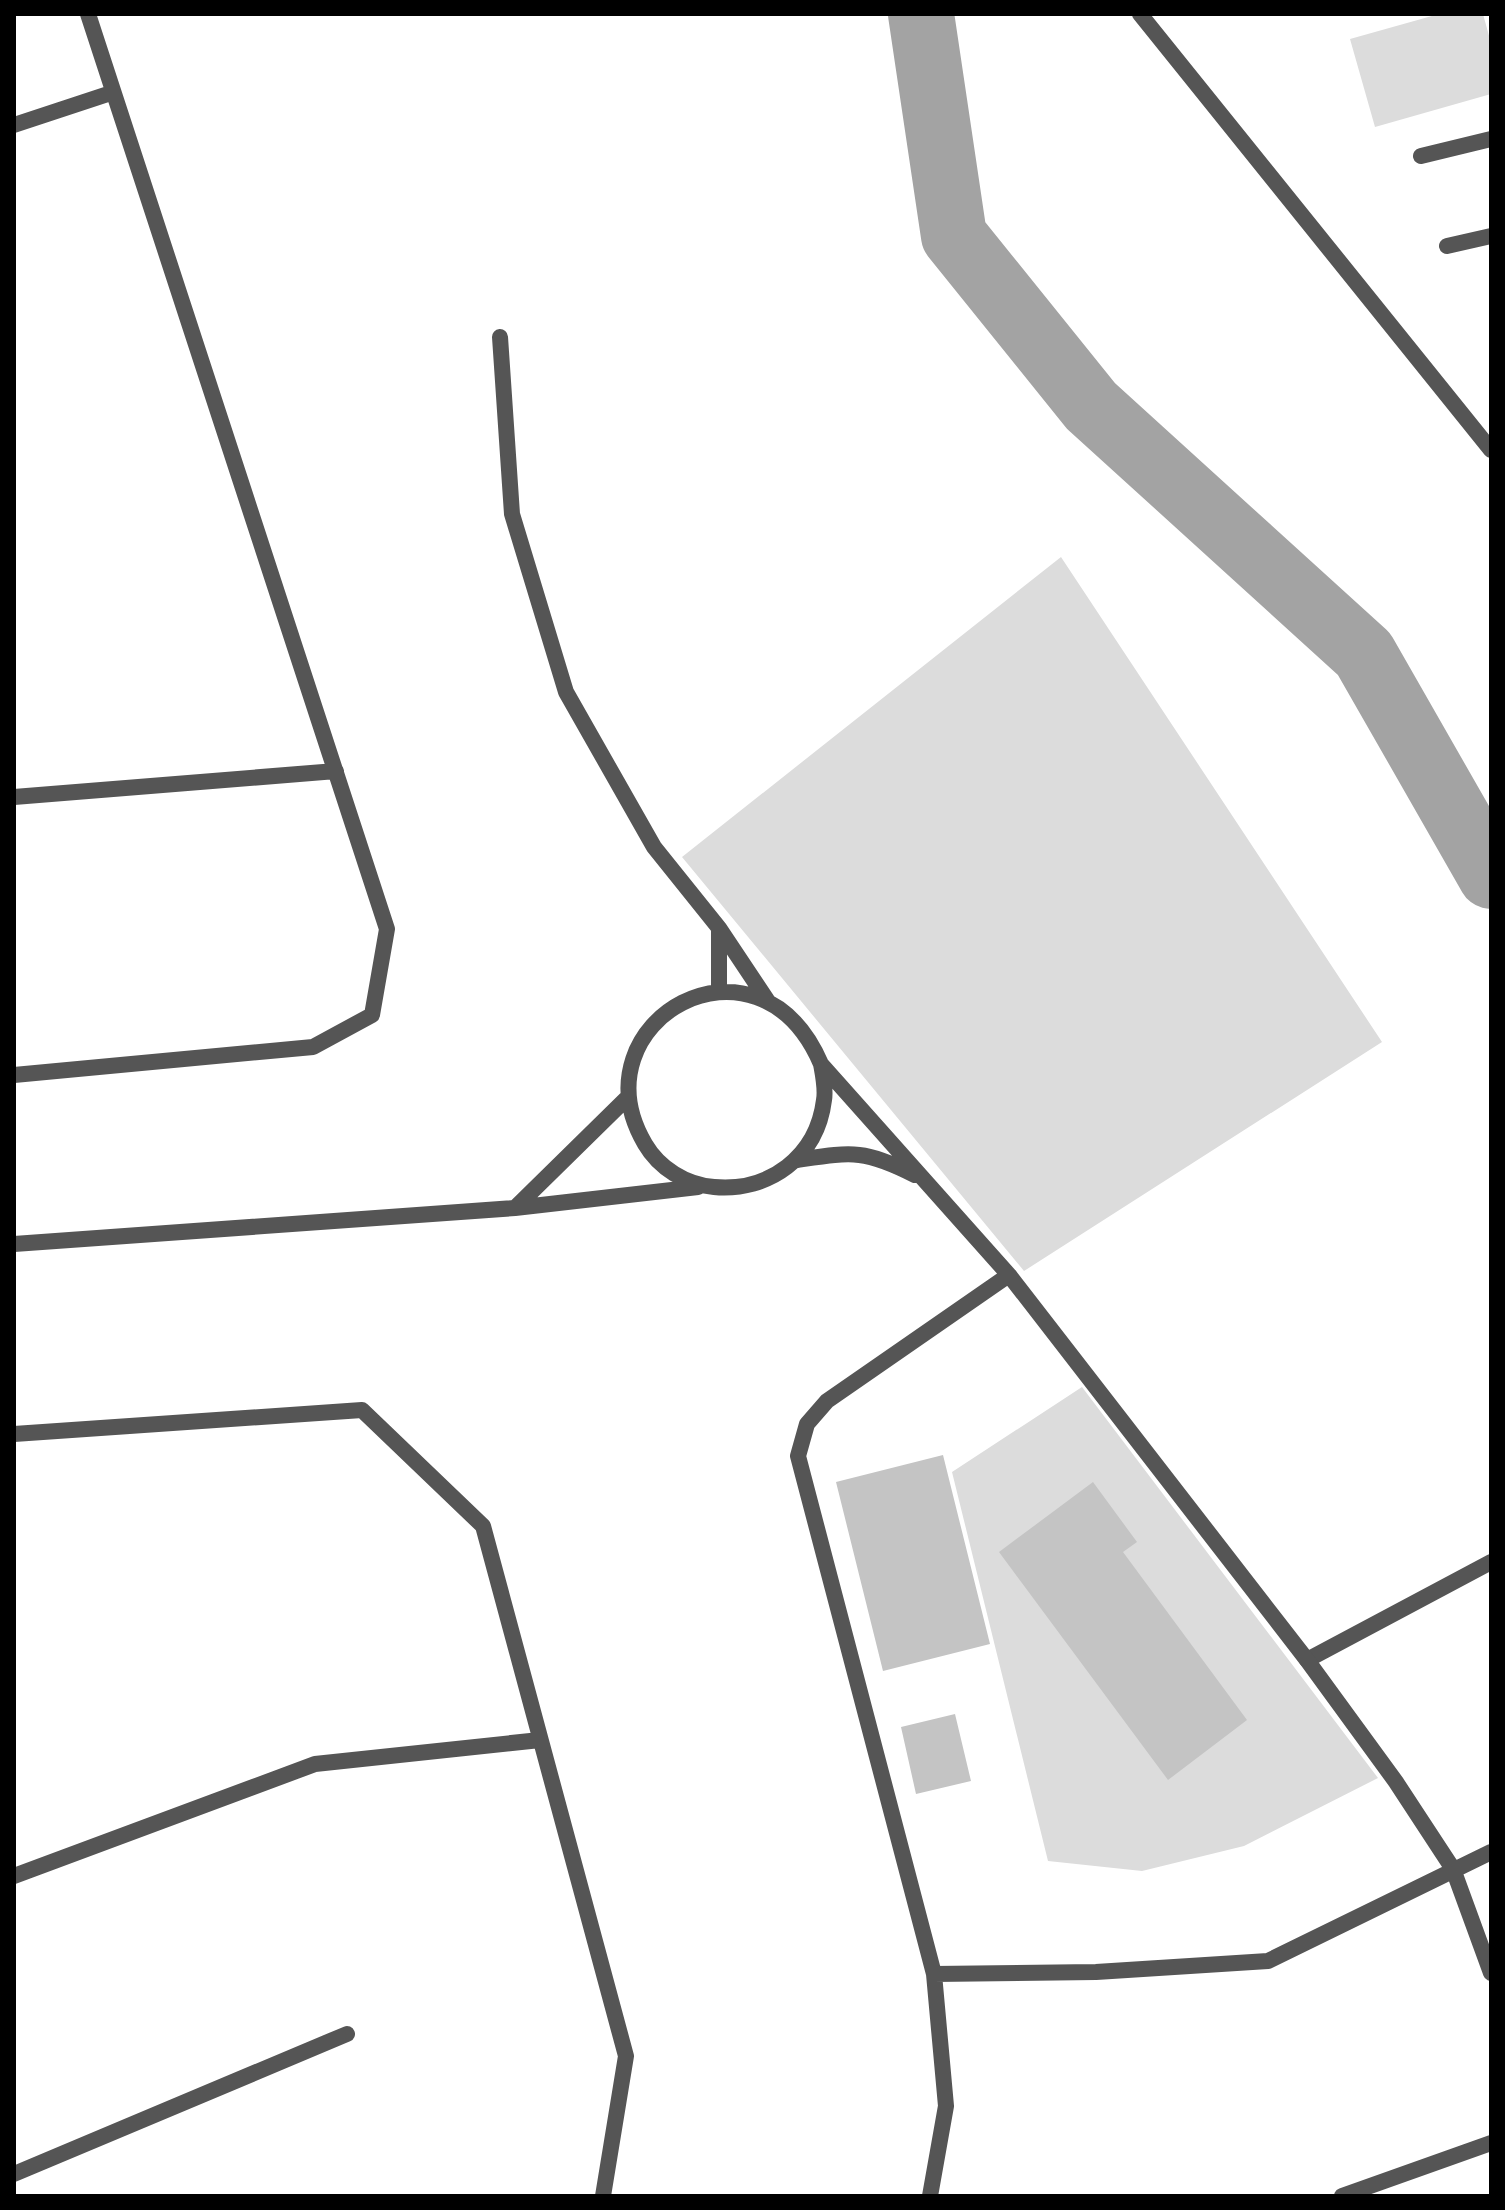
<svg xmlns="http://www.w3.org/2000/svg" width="1505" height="2210" viewBox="0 0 1505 2210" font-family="'Fira Sans Condensed',sans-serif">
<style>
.green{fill:#dcdcdc}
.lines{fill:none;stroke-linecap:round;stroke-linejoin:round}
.river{stroke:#a3a3a3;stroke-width:66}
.building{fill:#c4c4c4}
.lane{stroke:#555;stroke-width:16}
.street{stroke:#555;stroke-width:16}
</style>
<rect width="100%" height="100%" fill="#fff"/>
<path class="green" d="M1439,14H1483L1491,43V94L1375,127L1350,39Z
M1061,557L1382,1042L1024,1271L682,857Z
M1082,1387L1378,1778L1244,1846L1142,1871L1048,1861L952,1472Z"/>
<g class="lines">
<path class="river" d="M921,14L954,236L1091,406L1364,654L1491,876"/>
</g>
<path class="building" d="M943,1455L990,1644L883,1671L836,1482Z
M1093,1482L1137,1542L1123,1552L1247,1720L1168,1780L999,1552Z
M955,1714L971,1781L916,1794L901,1727Z"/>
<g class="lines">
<path class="lane" d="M1421,156L1491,139
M1307,1660L1491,1562"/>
<path class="street" d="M1140,14L1491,450
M14,125L111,93
M1447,246L1491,236
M500,337L512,514L566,692L654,847L719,928L767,1000
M14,797L336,771
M719,992V930
M821,1064C823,1075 826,1089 824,1100C817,1157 769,1192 714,1187C686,1185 659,1168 645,1144C573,1021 758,917 821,1064L1009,1275L1307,1660L1396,1782L1453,1869L1491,1973
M14,1075L313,1047L372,1015L387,929L88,14
M797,1160C852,1152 864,1149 915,1175
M515,1208L628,1097
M14,1244L515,1208L698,1187
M14,1434L362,1410L483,1526L626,2056L603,2196
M14,1876L315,1764L540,1740
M934,1974L1096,1972L1268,1961L1491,1852
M14,2174L347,2034
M930,2196L946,2106L934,1974L798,1456L807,1424L827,1401L1009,1275
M1342,2196L1491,2143"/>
</g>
<rect width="1505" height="2210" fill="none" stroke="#000000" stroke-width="32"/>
</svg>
